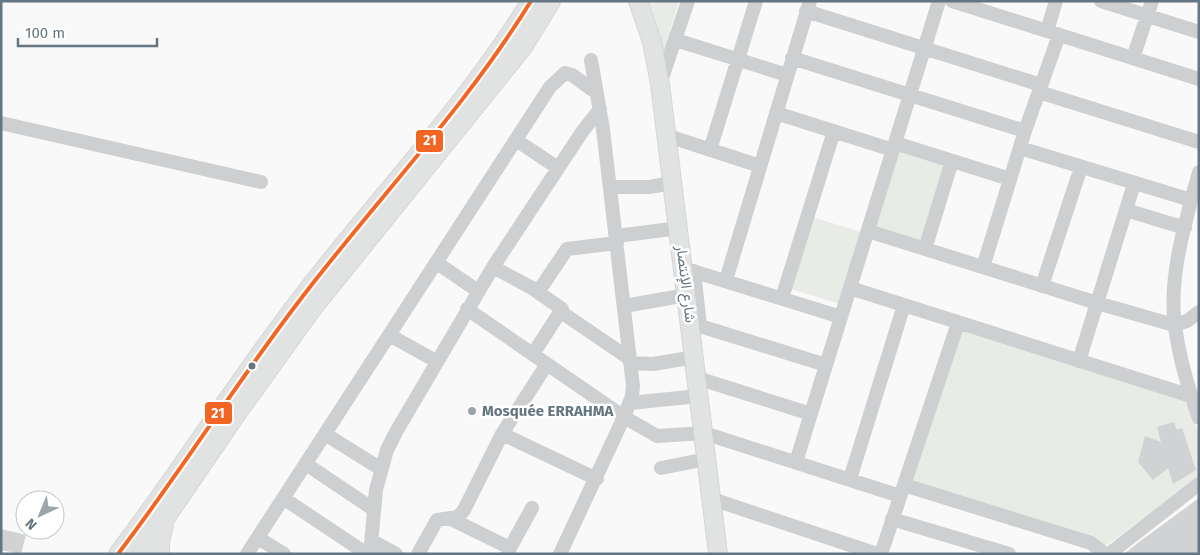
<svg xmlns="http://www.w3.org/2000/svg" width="1200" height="555" viewBox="0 0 1200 555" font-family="'Fira Sans',Vazirmatn,sans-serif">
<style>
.green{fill:#e8ebe6}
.building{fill:#d0d2d3}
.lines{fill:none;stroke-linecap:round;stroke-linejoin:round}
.major-casing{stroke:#d5d6d7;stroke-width:20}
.minor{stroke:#cecfd0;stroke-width:14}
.major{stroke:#e1e2e2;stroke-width:18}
.bus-1-casing{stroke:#fff;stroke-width:8}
.bus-1{stroke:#f26522;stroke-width:4}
.bus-dot{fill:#657683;stroke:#fff;stroke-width:2}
.poi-dot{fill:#99a4ac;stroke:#fff;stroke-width:2}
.labels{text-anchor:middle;stroke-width:5;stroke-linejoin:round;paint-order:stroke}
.street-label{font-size:15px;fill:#657683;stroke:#fff}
.poi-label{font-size:15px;font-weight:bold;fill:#657683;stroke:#fff;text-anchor:start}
.line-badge{stroke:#fff;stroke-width:2}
.badge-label{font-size:14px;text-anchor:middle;font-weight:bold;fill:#fff}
</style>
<rect width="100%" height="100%" fill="#f9f9f9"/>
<path class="green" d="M647,1H679L664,50H662L653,16Z
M899,148L948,163L923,243L874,227Z
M812,217L862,232L840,304L791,289Z
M957,328L1185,400L1199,434V478L1104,547L908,483Z"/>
<path class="building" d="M1174,422L1177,430L1182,428L1196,470L1173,484L1168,468L1153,480L1138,462L1145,436L1161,442L1157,427Z
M1199,498V554H1124L1139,542Z
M1,529L26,535L21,554L1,550Z"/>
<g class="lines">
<g class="major-casing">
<path id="major" d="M638,1L652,42L660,84L718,554
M118,554C182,470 238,380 303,296C378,198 466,107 531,1
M141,554L233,419L312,309L523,47L551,1
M160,554V542L164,525"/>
</g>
<path class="minor" d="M952,1L1199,79
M1101,1L1199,32
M806,11L1041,85
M1047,31L1056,1
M676,40L787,75
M792,58L1025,131
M1133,58L1152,1
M660,84L688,1
M1039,92L1199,142
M776,113L893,150
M1,123L261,182
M668,136L760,166
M516,140L558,168
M895,143L1010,179
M1020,148L1191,200
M710,150L756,1
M1199,172C1186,220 1168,276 1175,326C1179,357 1188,388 1199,418
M610,187H649L673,183
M1126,210L1185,228
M868,231L1097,303L1174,325L1187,321L1199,312
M617,236L679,228
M925,249L952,161
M437,263L478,291
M493,267L532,288L562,309L533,354
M983,267L1025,131L1059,35
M686,269L841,317
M694,271L700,326L826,365
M726,280L810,1
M1042,286L1081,167
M850,288L1191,396
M538,292L567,249L617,243
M782,298L834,131
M624,306L687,295
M467,309L624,417L657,436L704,433L900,496
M561,312L630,359
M391,336L436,361
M1079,361L1134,184
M630,363L653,364L695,357
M547,364L502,434L597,479
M697,378L811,414
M630,403L699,396
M325,434L381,469
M796,462L939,1
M306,464L373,509
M661,468L707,459
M850,479L904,305
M904,485L1091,543L1105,554
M283,498L367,554
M712,499L877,554
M451,519L510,548L507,554
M892,519L1009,554
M258,538L284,554
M372,541L396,554
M510,548L532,508
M247,554L550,87L565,73L572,75L597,93
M370,554L376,490L387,450L396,432L493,267L582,132L600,109
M418,554L437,520L458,517L464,510L502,434
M560,554L624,417L632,396L633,386L603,129L591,60
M881,554L958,323
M1109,554L1199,484"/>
<use href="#major" class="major"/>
<g class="bus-1-casing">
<path id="bus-1" d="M118,554C182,470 238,380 303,296C378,198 466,107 531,1"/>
</g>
<use href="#bus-1" class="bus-1"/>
</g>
<circle class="bus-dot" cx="252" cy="366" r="4.5"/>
<circle class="poi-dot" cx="472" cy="411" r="5"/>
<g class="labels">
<g class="street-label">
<text transform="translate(686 284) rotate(83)" y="5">شارع الإنتصار</text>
</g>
<g class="poi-label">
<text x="482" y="416">Mosquée ERRAHMA</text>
</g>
</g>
<g class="line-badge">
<rect x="415" y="129" width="29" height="24" rx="5" fill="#f26522"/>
<rect x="204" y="401" width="29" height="24" rx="5" fill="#f26522"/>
</g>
<g class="badge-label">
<text x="430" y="145">21</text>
<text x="218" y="418">21</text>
</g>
<rect width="1200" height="555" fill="none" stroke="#657683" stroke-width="5"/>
<g transform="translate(40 515) rotate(224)"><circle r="24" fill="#ffffff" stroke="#c1c8cd"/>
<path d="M0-4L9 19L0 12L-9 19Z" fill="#99a4ac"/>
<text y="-8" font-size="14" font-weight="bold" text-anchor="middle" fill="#657683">N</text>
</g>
<path d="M18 38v8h139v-8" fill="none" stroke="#657683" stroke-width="2.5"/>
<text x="25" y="38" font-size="15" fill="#657683" stroke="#ffffff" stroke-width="4" paint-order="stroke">100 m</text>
</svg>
